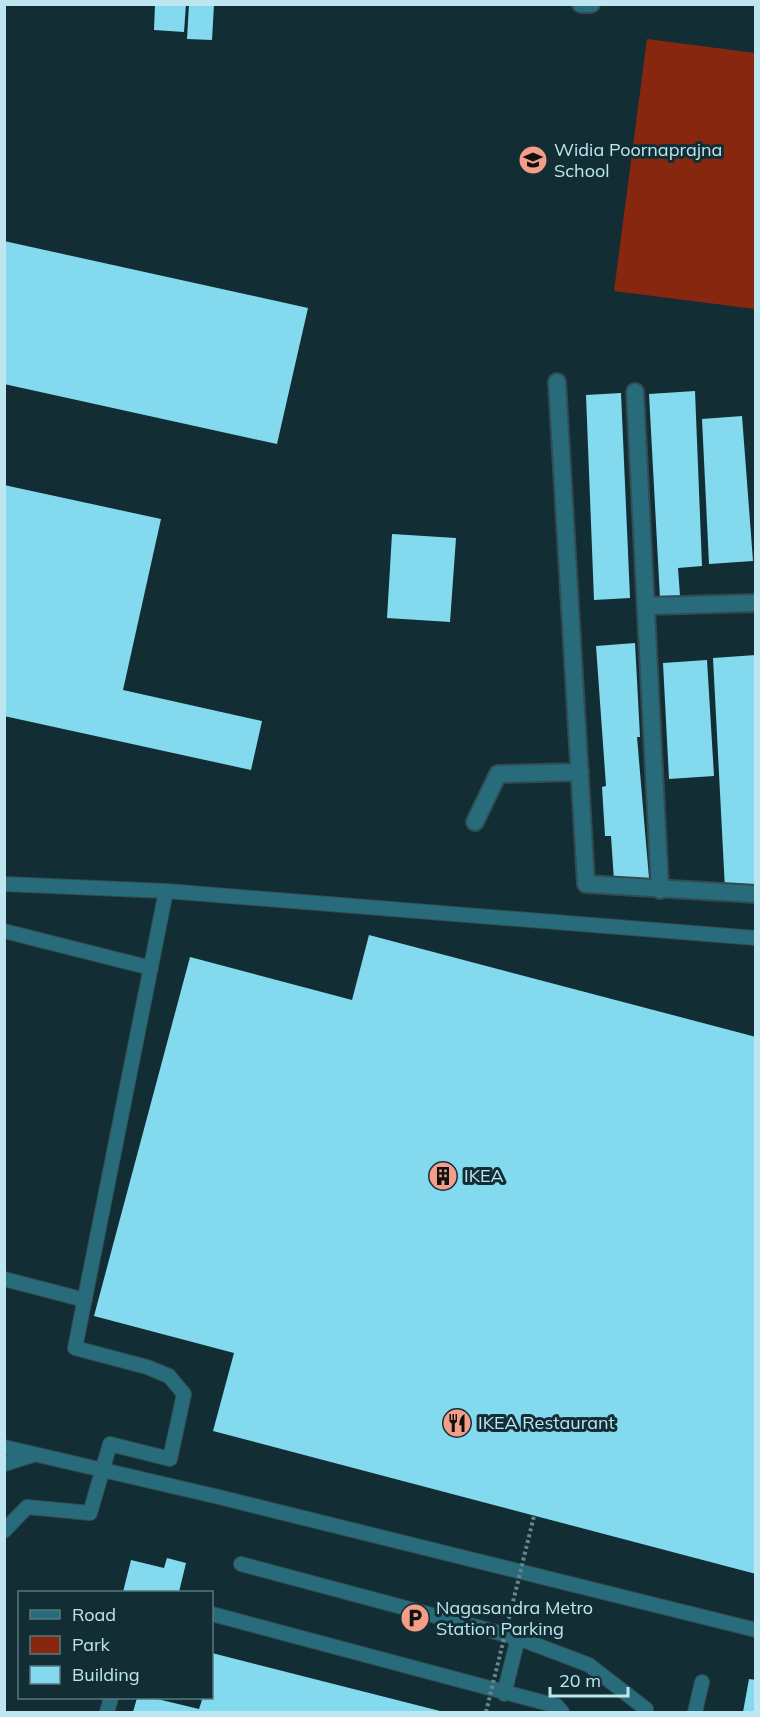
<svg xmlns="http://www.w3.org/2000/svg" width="760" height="1717" viewBox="0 0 760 1717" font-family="Mulish,sans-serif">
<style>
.green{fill:#872710}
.building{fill:#83daee}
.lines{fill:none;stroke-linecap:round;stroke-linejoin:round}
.service-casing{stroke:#314c52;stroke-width:16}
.minor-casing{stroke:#314c52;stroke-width:20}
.service{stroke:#286c7b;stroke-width:14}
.minor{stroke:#286c7b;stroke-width:16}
.path-bridge{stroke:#65878f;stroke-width:4;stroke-dasharray:3 3;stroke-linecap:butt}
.labels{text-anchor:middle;stroke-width:6;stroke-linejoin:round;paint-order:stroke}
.poi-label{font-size:18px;fill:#bee6f0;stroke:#122e34;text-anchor:start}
</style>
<rect width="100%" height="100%" fill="#122e34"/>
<path class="green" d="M647,39L755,53V309L614,291Z"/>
<path class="building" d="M155,4H186L184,32L154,30Z
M189,4H214L212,40L187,39Z
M4,241L308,308L277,444L4,384Z
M695,391L702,566L678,568L680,596L660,598L649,394Z
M621,393L630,598L594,600L586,395Z
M742,416L753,561L709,564L702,419Z
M4,485L161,519L123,690L262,721L251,770L4,716Z
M392,534L456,538L450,622L387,618Z
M635,643L640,737H637L649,878L614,881L611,836H605L602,787L606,786L596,646Z
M756,655V887L725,889L713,658Z
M707,660L714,776L669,779L663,663Z
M369,935L756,1037V1574L213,1431L234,1353L94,1316L190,957L352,1000Z
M167,1558L186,1563L179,1592H123L131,1560L164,1568Z
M212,1653L444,1712H133L137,1698H153L199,1709L202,1700L195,1698H212Z
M749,1679L756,1680V1712H743Z"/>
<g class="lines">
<g class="service-casing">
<path id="service" d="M4,884L166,891L756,938
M4,931L151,968
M4,1279L85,1300
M4,1447L219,1497L756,1630
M4,1464L33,1455
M4,1531L27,1507L90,1513L110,1444L170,1459L184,1394L169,1376L147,1367L75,1348L166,891
M241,1564L518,1638L504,1694
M212,1614L557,1706L562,1712
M518,1638L589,1665L646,1709
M107,1712L111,1698
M695,1712L702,1682"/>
</g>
<g class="minor-casing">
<path id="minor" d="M581,4H591
M557,382L586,884L756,894
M635,392L660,890
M646,606L756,603
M475,822L498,774L580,772"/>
</g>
<use href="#service" class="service"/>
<use href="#minor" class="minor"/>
<path class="path-bridge" d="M486,1712L534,1516"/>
</g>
<defs>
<g id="school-disc" transform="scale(1.5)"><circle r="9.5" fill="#f49e89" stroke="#122e34"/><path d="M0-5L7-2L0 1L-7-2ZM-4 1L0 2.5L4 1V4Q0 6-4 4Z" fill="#111"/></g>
<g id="building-disc" transform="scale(1.5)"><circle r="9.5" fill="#f49e89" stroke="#122e34"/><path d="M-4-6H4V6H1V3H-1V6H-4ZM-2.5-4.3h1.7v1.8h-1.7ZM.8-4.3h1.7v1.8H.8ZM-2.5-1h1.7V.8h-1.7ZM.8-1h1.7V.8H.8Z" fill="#111"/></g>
<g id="restaurant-disc" transform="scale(1.5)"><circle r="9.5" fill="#f49e89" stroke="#122e34"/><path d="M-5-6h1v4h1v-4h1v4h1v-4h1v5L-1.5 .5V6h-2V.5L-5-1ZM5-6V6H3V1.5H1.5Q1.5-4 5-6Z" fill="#111"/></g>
<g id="parking-disc" transform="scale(1.5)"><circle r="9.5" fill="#f49e89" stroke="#122e34"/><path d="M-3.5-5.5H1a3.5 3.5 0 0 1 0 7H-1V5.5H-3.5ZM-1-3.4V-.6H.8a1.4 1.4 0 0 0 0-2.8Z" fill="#111"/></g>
</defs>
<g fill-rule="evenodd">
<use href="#school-disc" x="533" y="160"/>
<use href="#building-disc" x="443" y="1176"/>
<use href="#restaurant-disc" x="457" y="1423"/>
<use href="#parking-disc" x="415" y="1618"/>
</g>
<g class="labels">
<g class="poi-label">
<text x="554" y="156">Widia Poornaprajna<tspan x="554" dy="21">School</tspan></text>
<text x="464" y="1182">IKEA</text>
<text x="478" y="1429">IKEA Restaurant</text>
<text x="436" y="1614">Nagasandra Metro<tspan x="436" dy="21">Station Parking</tspan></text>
</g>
</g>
<rect width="760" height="1717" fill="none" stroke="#bee6f0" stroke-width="12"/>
<rect x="18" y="1591" width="195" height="108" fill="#122e34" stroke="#57787f" stroke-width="1.5"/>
<rect x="30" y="1610" width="30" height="9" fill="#286c7b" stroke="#57787f" stroke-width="1.5"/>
<text x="72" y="1621" font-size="18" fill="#bee6f0">Road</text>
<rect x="30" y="1636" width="30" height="18" fill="#872710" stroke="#57787f" stroke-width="1.5"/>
<text x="72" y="1651" font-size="18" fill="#bee6f0">Park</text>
<rect x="30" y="1666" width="30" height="18" fill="#83daee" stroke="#57787f" stroke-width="1.5"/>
<text x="72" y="1681" font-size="18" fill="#bee6f0">Building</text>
<path d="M550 1687v9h78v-9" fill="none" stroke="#bee6f0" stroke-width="3"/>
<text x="559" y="1687" font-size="18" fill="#bee6f0" stroke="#122e34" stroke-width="4.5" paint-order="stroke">20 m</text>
</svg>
